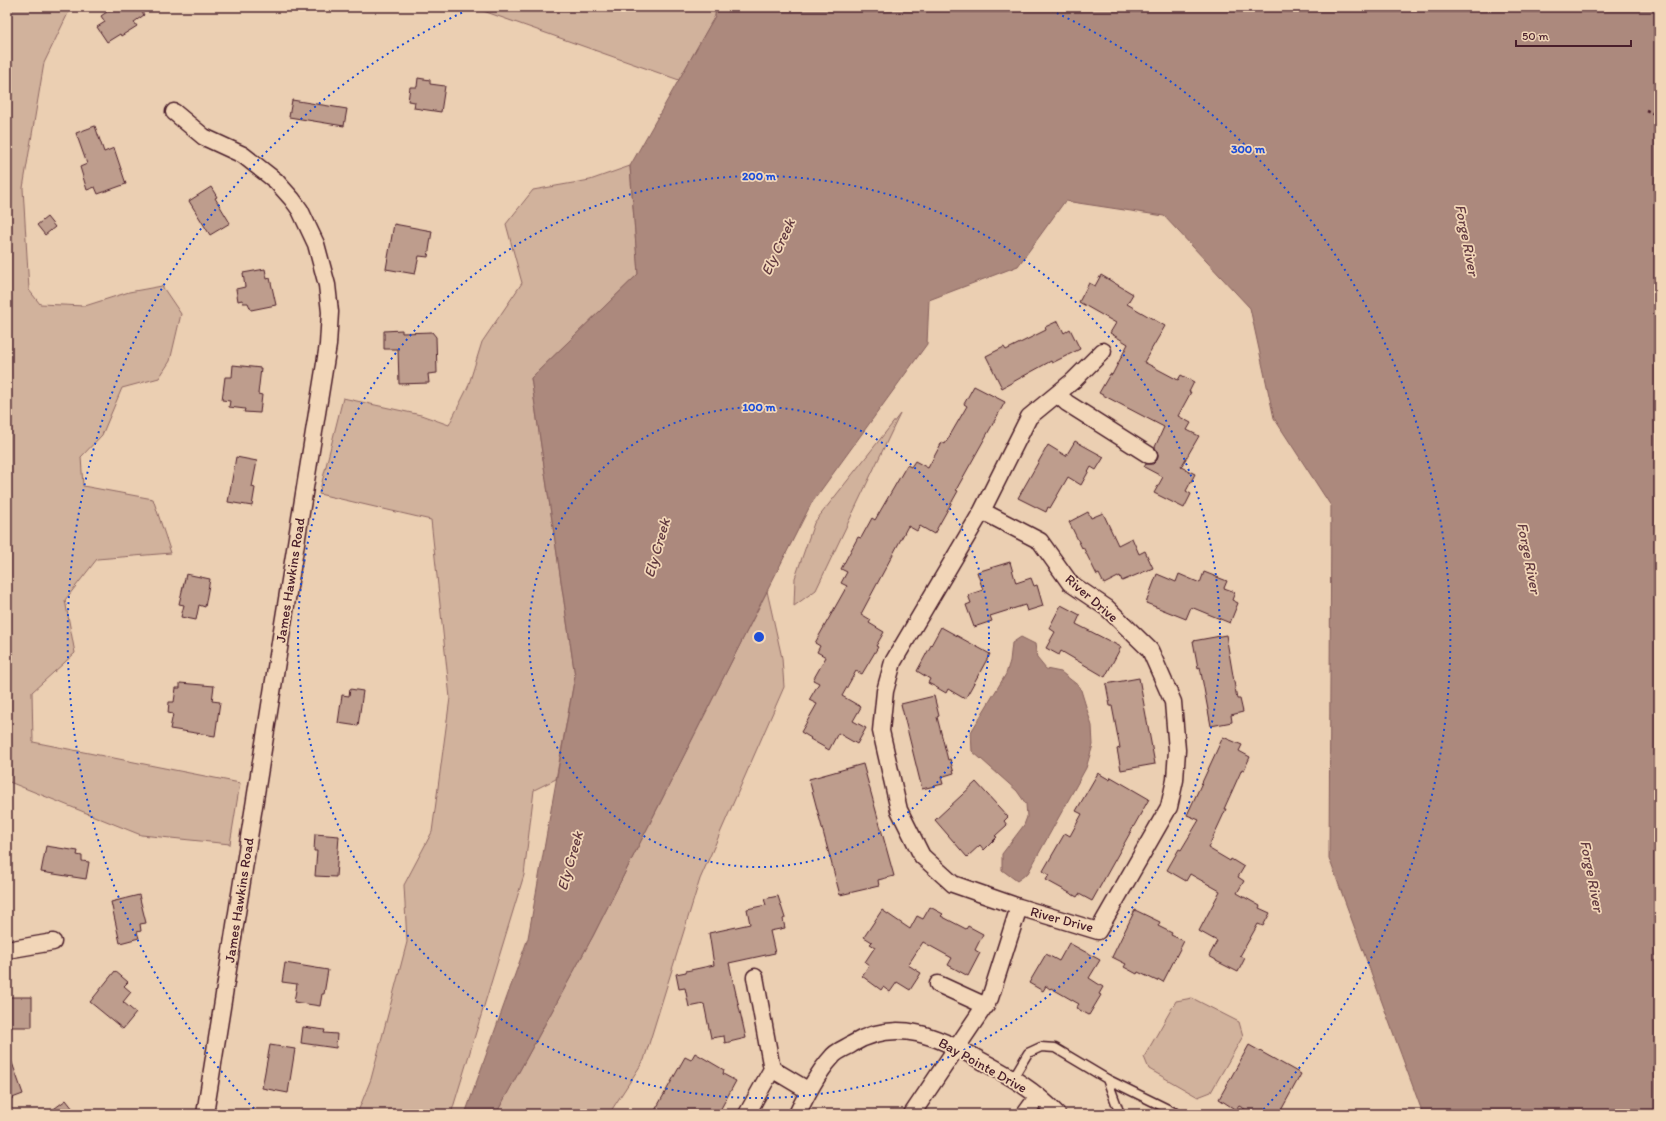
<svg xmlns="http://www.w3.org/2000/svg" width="1666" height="1121" viewBox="0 0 1666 1121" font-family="Itim,sans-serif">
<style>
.green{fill:#d1b29c;stroke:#8e6864}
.water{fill:#ac897d;stroke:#855f5c}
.building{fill:#be9d8d;stroke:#4a1f2b}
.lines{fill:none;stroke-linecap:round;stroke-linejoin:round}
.service-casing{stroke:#4a1f2b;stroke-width:11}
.minor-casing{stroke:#4a1f2b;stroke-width:19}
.path{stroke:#4a1f2b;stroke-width:2.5;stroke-dasharray:3 3;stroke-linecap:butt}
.service{stroke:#f2d6b8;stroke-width:8}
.minor{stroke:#f2d6b8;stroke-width:16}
.ring{fill:none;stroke:#1d4ed8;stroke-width:2;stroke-dasharray:2 4}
.labels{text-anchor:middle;stroke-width:3.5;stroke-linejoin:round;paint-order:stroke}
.street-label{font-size:14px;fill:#4a1f2b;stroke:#f2d6b8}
.water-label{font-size:15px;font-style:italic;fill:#623a40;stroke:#f2d6b8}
.centre{fill:#1d4ed8;stroke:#f2d6b8;stroke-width:2}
.ring-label{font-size:12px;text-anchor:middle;font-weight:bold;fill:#1d4ed8;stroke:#f2d6b8;stroke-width:3.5;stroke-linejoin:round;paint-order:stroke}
</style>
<rect width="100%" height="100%" fill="#ebcfb2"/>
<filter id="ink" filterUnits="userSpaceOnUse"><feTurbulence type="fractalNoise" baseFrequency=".025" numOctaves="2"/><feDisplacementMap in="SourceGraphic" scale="8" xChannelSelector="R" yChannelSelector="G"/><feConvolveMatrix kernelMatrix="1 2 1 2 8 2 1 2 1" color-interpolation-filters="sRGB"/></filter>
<g filter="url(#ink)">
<path class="green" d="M7,7H71L44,63L23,188L29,290L40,304L85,306L129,292L162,286L181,314L170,361L159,378L122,388L102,435L81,457L83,486L153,499L171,553L97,559L65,600L75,653L32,692L33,742L240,783L230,844L141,835L7,781Z
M472,7H716L715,16L679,80Z
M630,166L638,274L531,378L575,676L556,779L534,790L524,875L451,1114H357L371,1079L407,942L404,885L432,832L450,698L431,520L319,494L343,398L421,415L449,425L468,387L482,342L522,283L506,224L533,190L590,180Z
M900,414L816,590L794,606L795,578L814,523Z
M767,591L782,658L784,687L700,879L644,1060L609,1114H496L593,936Z
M1192,998L1239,1022L1243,1036L1211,1092L1198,1097L1149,1069L1144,1057L1176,1001Z"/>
<path class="water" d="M716,7H1659V1114H1423L1329,858L1331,506L1274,418L1250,308L1164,216L1065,201L1018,266L929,300L927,344L811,504L593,936L496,1114H465L528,938L575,676L531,378L638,274L630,166L715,16Z
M1021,637L1035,644L1037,658L1046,669L1061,672L1080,687L1092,726L1093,745L1086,768L1028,873L1017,881L1002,870V854L1024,825L1027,817L1026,804L1017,791L972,751L971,732L1006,674L1010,661L1012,643Z"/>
<path class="building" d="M114,7H139L144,15L134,22L137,26L121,36L120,34L107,42L97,27L105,22L101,16Z
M418,78L430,80V84L445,86L441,112L414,108L415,102L408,101L410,87H417Z
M292,100L347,109L344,126L289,117Z
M95,126L104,152L114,148L126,184L98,194L95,187L87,190L80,167L87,164L76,133Z
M211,187L217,197L215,198L230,223L210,235L189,201Z
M47,217L55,227L45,235L37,225Z
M394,224L432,231L428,257L419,256L415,274L386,269Z
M265,269L267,279L270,278L276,305L251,310L248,303H243L242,300L238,301L236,289L245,287L243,273Z
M1101,275L1133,294L1127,304L1165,326L1144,362L1178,380L1181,375L1194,382L1189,392H1191L1178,416L1191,423L1187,430L1199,436L1181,467L1195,474L1186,491L1191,494L1184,508L1154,493L1163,477L1144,467L1146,464H1153L1157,460L1158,455L1155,447L1164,427L1099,393L1110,374L1112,375L1128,344L1110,333L1116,323L1079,302L1089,283L1095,286Z
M1058,321L1064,333L1070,329L1080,349L1052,363L1051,361L1002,388L986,356L1004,347L1006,350L1046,330L1045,327Z
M402,330V333L432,332L436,337L437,373L428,374L429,383L399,384L398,349H384V331Z
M233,365L261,368L258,394L262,395L260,413L244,412L245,409L229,407L230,401L222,400L225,377H232Z
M974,386L1005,402L956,490L958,491L934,534L920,526L917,531L908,526L861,614L871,620L869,623L884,632L876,646L878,647L862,674L856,671L842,696L861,707L853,721L866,728L857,744L838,733L829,750L810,739L811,738L801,732L817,704L809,700L819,683L813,680L826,657L817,652L820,646L815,643L847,586L841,583L847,572L841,569L858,537L861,538L872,518L875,520L907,465L911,467L915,461L928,468L942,442L945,444L967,406L964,404Z
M1075,441L1104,457L1096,470L1091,467L1081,485L1068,477L1050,508L1048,507L1046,512L1018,498L1048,445L1066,456Z
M236,457L257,461L252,487L255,488L252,506L228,502Z
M1088,512L1091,518L1103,513L1118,545L1132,538L1139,554L1145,551L1153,568L1122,581L1120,576L1104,584L1099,574L1097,575L1083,547L1082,548L1069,522Z
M1010,562L1016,583L1031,578L1034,586L1037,585L1043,606L1027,611L1025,605L990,616L992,621L974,627L966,605L971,603L968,595L983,590L977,572Z
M1204,572L1227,581L1224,588L1235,592L1232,600L1238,603L1230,623L1191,607L1186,619L1146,603L1157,574L1176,582L1179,574L1200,583Z
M186,574L210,579L205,607L199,605L196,620L181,617L184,605L179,604Z
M1061,605L1080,615L1076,624L1121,647L1105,677L1061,651L1059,655L1046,648L1055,632L1049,628Z
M941,627L990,654L965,699L948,689L946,693L934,686L928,683L930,679L917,671Z
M1226,635L1237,699H1240L1243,712L1231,715L1232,722L1211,726L1200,667L1198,668L1193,641Z
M1139,678L1155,764L1121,770L1117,749L1120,748L1112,706H1110L1106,684Z
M180,683L214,686L212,701L220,702L215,736L170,729L173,714L168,713L169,702H174L176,688H180Z
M350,689L363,691L358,726L338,723L342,695L349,696Z
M934,696L939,716L937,717L948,760L950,759L954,773L941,777L943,784L922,789L901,704Z
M1223,737L1242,745L1239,751L1250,757L1244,770L1242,769L1224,809H1226L1208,848L1230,861L1231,859L1244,867L1238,877L1244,881L1237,893L1260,906L1259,908L1270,913L1263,926L1258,924L1240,956L1245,958L1238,972L1216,961V960L1209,956L1217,941L1199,931L1220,891L1190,874L1186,881L1167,870L1179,849L1181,850L1199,820L1187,815Z
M863,764L894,876L878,880L879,886L840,895L809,779Z
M1098,773L1110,780L1111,777L1149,799L1092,901L1079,894L1077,897L1046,880L1049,875L1043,871L1065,833L1070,836L1082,814L1076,811Z
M976,782L1008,817L1004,821L1007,825L995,836L997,837L984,850L980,845L967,857L935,820Z
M315,834L339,836L336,877L315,876L317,851H314Z
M46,846L78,851L77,855L82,856V861L89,862L86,879L41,872Z
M139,895L146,923L140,924L141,931L137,932L139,938L120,943L111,902Z
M778,896L785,918L783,919L785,928L770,931L775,953L729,963L746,1038L725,1043L724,1036L711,1038L704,1004L689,1007L685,988L679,989L676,974L686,972V971L714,965L709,933L750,924L747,909L766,905L764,899Z
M930,907L943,914L941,916L966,929L968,926L983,934L975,950L980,953L968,976L948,965L952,958L923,942L908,965L921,973L910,990L897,982L890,992L883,987L881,990L862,976L869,965L865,962L875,947L870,944L872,942L864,937L882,910L910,929L917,916L923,919Z
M1135,910L1160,922L1158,926L1172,933L1171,935L1184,941L1163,982L1158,979L1157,981L1138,972L1137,974L1124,967L1126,964L1112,957Z
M1069,943L1100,960L1089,978L1103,987L1099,994L1101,995L1089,1015L1076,1008L1079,1004L1051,988L1050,989L1046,986L1043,991L1029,983L1046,954L1059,961Z
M285,963L328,970L324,994H322L320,1006L294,1002L297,984L282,982Z
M115,971L128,982L124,986L131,992L123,1002L136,1013L123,1029L90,1002Z
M7,997H32V1027H7Z
M303,1027L325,1030L324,1033L337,1034L336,1048L301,1043Z
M270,1045L295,1049L288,1093L262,1088Z
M1249,1045L1301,1074L1279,1114H1254L1239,1106L1236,1110L1219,1099Z
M695,1053L724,1070L723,1074L736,1081L718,1114H653L685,1057L691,1060Z
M7,1054H9L23,1094L7,1100Z
M66,1100L77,1114H47Z"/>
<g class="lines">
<g class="service-casing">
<path id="service" d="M1013,1078L1028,1053L1041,1047L1055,1048L1107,1079L1178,1114
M1107,1079L1120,1114"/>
</g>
<g class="minor-casing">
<path id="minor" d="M174,112L204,137L243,155L276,181L292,199L300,210L316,244L327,285L330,312L328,345L282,630L205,1114
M1057,394L1067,403L1149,455
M982,511L1040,541L1070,583L1107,608L1150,650L1173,702L1177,750L1175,780L1169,807L1098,931L1019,907L953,884L922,856L899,810L881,731L885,691L893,662L982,511L1029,417L1074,380L1103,351
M7,950L53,942
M755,977L772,1069L809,1091
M938,984L986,1006
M747,1114L772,1069
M797,1114C806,1096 818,1072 832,1057C836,1051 846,1048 852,1044C897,1017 939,1037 980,1060C1008,1075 1035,1090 1057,1114
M912,1114L990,998L1019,907
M1025,1114L1038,1096"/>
</g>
<path class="path" d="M1646,110L1659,116"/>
<use href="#service" class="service"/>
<use href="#minor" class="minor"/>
</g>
</g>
<g class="ring">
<circle cx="759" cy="637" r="230"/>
<circle cx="759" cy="637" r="461"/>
<path d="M258 1113A691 691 0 0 1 472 8M1046 8A691 691 0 0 1 1260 1113"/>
</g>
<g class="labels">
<g class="street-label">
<text transform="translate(290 580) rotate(-81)" y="5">James Hawkins Road</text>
<text transform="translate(1092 598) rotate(41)" y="5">River Drive</text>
<text transform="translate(239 900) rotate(-81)" y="5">James Hawkins Road</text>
<text transform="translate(1062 919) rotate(15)" y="5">River Drive</text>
<text transform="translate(983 1065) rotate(29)" y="5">Bay Pointe Drive</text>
</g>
<g class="water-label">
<text transform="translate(1467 240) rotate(79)" y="5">Forge River</text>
<text transform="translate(778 247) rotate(-65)" y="5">Ely Creek</text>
<text transform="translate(657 548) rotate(-74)" y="5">Ely Creek</text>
<text transform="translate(1529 558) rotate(79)" y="5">Forge River</text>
<text transform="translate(570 861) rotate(-74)" y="5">Ely Creek</text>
<text transform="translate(1592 876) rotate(79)" y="5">Forge River</text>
</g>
</g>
<circle cx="759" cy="637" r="6" class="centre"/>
<g class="ring-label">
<text x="1248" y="153">300 m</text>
<text x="759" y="180">200 m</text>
<text x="759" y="411">100 m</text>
</g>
<rect width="1666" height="1121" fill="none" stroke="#f2d6b8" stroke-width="24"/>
<rect x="12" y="12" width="1642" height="1097" fill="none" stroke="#4a1f2b" stroke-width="1.5" filter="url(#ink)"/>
<path d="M1516 40v6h115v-6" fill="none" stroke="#4a1f2b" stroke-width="2"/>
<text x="1522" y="40" font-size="12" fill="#4a1f2b" stroke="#f2d6b8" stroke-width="3" paint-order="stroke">50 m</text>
</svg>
